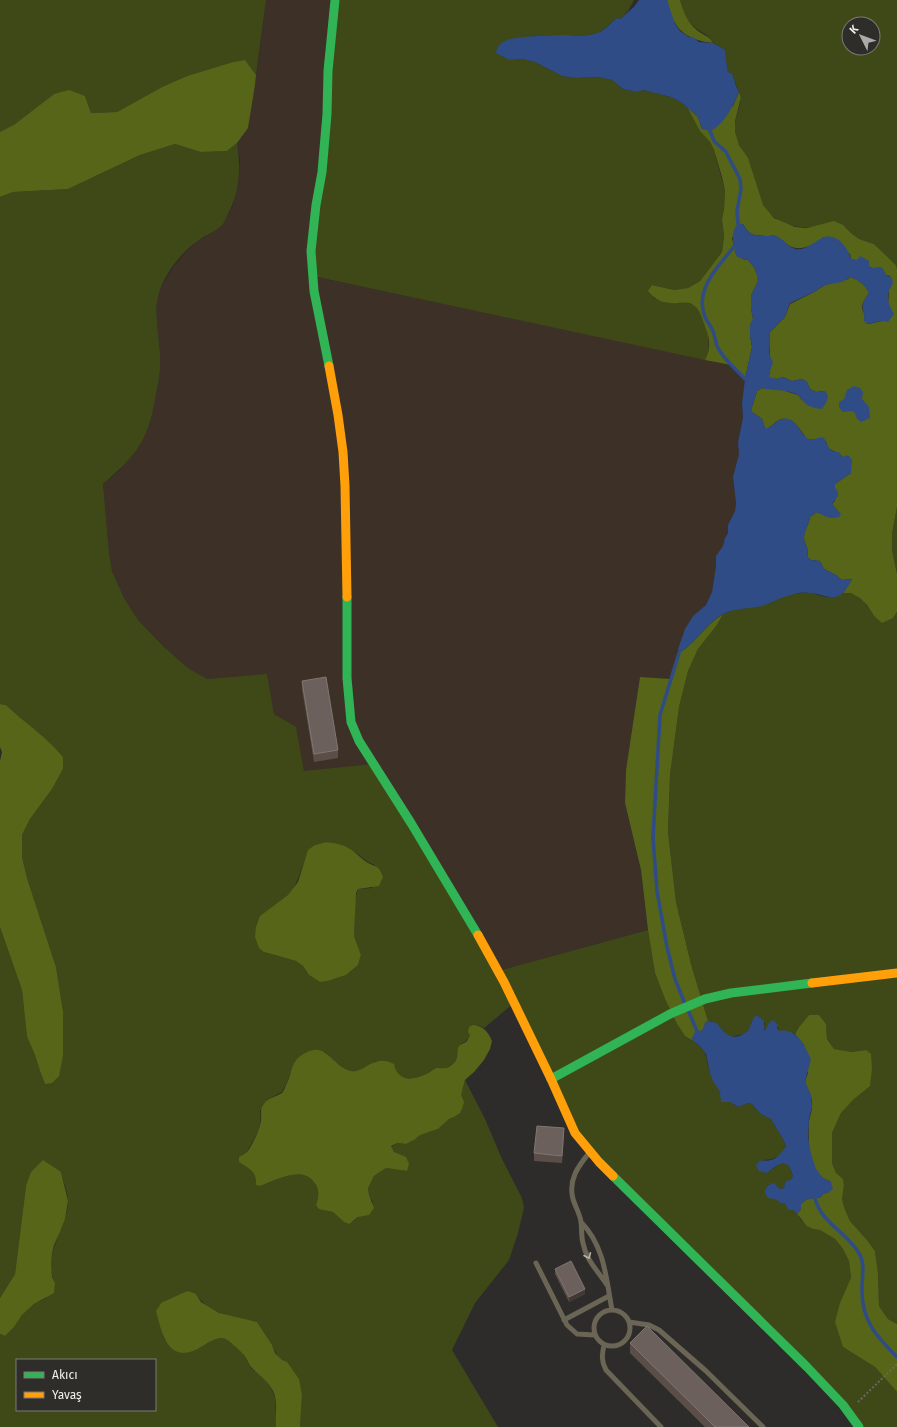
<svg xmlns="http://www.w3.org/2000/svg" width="897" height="1427" viewBox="0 0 897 1427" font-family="'Fira Sans',sans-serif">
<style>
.industrial{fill:#3d3026}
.green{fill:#3e4917;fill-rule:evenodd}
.forest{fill:#566518}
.water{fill:#304c86}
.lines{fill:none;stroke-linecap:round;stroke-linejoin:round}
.stream{stroke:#304c86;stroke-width:3.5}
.path{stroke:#6b685e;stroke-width:2;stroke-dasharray:2 2;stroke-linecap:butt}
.lane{stroke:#6a6554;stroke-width:5}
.fast{stroke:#30b455;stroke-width:9}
.slow{stroke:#ff9f0a;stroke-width:9}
.wall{fill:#5b4e49}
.shaded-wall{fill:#423935}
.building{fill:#6b605b;stroke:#807672}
.oneway{stroke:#b4b1a8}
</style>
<rect width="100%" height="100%" fill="#2d2c2a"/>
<path class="industrial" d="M266,0H335L313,276L731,365L745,379L742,403L743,418L738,442L739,454L733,477L736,503L735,511L728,525V533L725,538L723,546L716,560V566L712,592L706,605L700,611L682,640L678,649L679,653L671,679L640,677L626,770L625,803L641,870L648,930L498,971L304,771L296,728L274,714L267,675L207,679L188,668L163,646L138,620L124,598L112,571L109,552L103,484L121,469L157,314V298L164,282L174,266L186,252L198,241L212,233L222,225L232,208L238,185L240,159L237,143L248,128L255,85Z"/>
<path class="green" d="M0,0H266L256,75L245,60L233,62L187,76L162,87L117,112L91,113L85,96L54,94L15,124L0,132Z
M335,0H634L628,11L620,19L617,18C610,23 605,30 597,33C585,37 576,35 563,35C549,35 534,36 520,38L510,60L523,59L535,62L562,76L576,78L598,77L612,80L623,89L637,92L643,90L671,97L681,102L687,107L700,130L710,142L714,150L725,191L724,209L722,219L724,236L722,252L700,281L688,288L674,290L652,285L654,298L667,303H687L694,305L700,312L708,332L709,353L705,360L313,276Z
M680,0H897V269L896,265L874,244L859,239L851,233L843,225C814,228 782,234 763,205C756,194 754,178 750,165C746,153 736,144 735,132C733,120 740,110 741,99C741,95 733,79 732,73L728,72L727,65L725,60V50C721,48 717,46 714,43C711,41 711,38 708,36C690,25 686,21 680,0ZM849,24H873V48H849Z
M237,143C241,168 240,193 227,216C225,220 224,224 221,226C214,233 205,235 198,241C180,253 163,276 158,297C154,310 159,339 160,354C161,367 159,380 156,393C149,439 138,454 103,484L109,552L112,571L124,598L138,620L163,646L188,668L207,679L267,674L274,714L296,727L304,771L373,764L498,971L648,930L655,973L665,999L677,1024L685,1036L699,1045L705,1053L710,1073L720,1092L721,1095L734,1105L738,1107L748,1103L752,1104L761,1114L771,1119L783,1139L786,1146C781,1156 774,1160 763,1160L767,1173C779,1164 788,1156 793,1176L791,1179L785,1182L784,1188L780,1189L777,1186L770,1184L766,1187C771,1194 776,1202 785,1203L797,1214L801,1220L813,1229L820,1230L835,1239L843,1249L849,1261L851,1278L843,1347L875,1367L897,1392V1427H859L575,1133L514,1003L484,1028L477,1025L466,1041L461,1044L456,1060L453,1064L444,1069L435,1068L426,1074L416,1078H407L400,1076L395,1070L376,1061C371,1064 362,1070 357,1071C343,1074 334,1060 325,1052L295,1061L288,1080L282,1092L268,1099L260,1111C263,1127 254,1139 246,1153L242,1155V1164C252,1169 257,1175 257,1185L260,1186C274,1181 301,1166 313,1181C320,1188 319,1196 316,1205L325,1210L333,1212L344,1222L354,1221L373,1203L369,1195L368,1187L374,1176L386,1168L407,1171L391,1147L397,1143L406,1144L414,1140L419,1135L438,1129L449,1119L454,1117L465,1080L485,1119L502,1159L522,1198L524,1208L518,1233L509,1260L475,1303L452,1350L498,1427H300L302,1395L257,1322C235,1319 209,1314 196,1294H180L173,1298L162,1302L159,1321L165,1340L199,1348L210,1341L221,1337L226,1338L239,1350L244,1355L251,1368L260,1375L269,1384L275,1397L276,1427H0V1334L5,1336L14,1327L22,1315L34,1304L46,1298L55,1283C41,1255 67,1230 68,1202C68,1193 63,1181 61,1172L26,1186L15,1274L0,1298V927L22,990L27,1037L35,1055L40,1071L45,1084L63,1056V1011L56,967L27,878L22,857V835L30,819L52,789L63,769V757C47,737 25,723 6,705L0,704V197L13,192L68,189L140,155L175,144L201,152L227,151ZM326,842C338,844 349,848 359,855C366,860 365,861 375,865L372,888L358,889L355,899L354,936L361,955L358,965L346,975L328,981L320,982L309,975L303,966L296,961L264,952L272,907C295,895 296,883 305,860C307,855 312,850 315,845ZM17,1360H155V1410H17Z
M897,507V574L892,550V534Z
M810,592C815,594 820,596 825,597C832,598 837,594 844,593C858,590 868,606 874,616L893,618L897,612V1324L888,1319L879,1306L878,1273L875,1251L867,1240L850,1221L844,1207L842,1199L844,1186L843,1180L836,1173L832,1163V1133L841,1113L854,1099L866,1050L852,1052L834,1049L827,1039L826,1024L809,1015L799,1027L795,1034L788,1031H779L776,1022L766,1031L764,1027L765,1023L758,1016L747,1033L731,1037C721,1033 719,1022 708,1021L691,964L676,902L668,832L670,775L679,707L688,671L698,649L717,625L723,614L737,609L770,603L779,598L792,594Z"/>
<path class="forest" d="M667,0H680C684,13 687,22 698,31C704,36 709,35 713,43C685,40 672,28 667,0Z
M245,60L256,75L255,85L248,128L237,143L227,151L201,152L175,144L140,155L68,189L13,192L0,197V132L15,124L54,94L69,90L85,96L91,113L117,112L162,87L187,76L233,62Z
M739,92L741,98L735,121V132L739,145L748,158L763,205L774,218L795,227L807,228L834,221L843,225L851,233L859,239L874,244L896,265L897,269V507L892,534V550L897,574V612L893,618L882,623L874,616L867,605L860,598L851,593H843L852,579L842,580L836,575L824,569L820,561L811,560L807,557C810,548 805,547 804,538C804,530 809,525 810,517L817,512L826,516L840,514L832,504L835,501V484L851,473V466L844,457H842L841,455L828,448L826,441L807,439C800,430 793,414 779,420C775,422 772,426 768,428H765L762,419L752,412V407L757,391L762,388L782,390L798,395L802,400L825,391L816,392L810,389L807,382L802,379L792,381L783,377L777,379L769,378C769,374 770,372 770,368C771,356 768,345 770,332L785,317L790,304L814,292L825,285L848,279L850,277C858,279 865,285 869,292C867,297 862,302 862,308C863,313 866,313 864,320L868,324L883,321L892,311L888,304L890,276L886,275L882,268C878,267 876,269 872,268C867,267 859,260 851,259L850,254L824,237C813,245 800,253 788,245C784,242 779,237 775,236C773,235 771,236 769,236C754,235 751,237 743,224L732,238L736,254L743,259L748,260L754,267L757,275V283L751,296V308L753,319L750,325V336L752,347L745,379L731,365L705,360C713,346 708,334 703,321C701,315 699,309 693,305C689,302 684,303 678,303C665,304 656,301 648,291L652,285L674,290L688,288L700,281L722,252L724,236L722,219L724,209L725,191L722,177L714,150L710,142L700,131L687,107L698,117L702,129L733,106Z
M723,614L717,625L698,649L688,671L679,707L670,775L668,832L676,902L691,964L708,1021L705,1023L703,1030L698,1032L692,1038L693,1041L685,1036L677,1024L665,999L655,973L648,930L641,870L625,803L626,770L640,677L671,679L679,653C696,643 706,624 723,614Z
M0,704L6,705C25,723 47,737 63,757V769L52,789L30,819L22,835V857L27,878L56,967L63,1011V1056L59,1076L52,1083L45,1084L40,1071L35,1055L27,1037L22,990L0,927V761L2,752L0,747Z
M326,842C335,843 346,845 353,851C357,854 361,858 365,861C375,868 378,863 383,877L379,886L358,889L356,893L354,936L361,955L358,965L346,975L328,981L320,982L309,975L303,966L296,961L264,952L259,948L255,937L256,927L260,916L288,895L298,882L308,850L315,845Z
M809,1015H819L826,1024L827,1039L834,1049L852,1052L866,1050L871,1054L872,1069L870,1086L854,1099L841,1113L832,1133V1163L836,1173L843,1179L844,1186L842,1199L844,1207L850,1221L867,1240L875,1251L878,1273L879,1306L888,1319L897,1324V1392L875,1367L843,1347L835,1322L840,1303L851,1278L849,1261L843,1249L835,1239L820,1230L813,1229L807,1226L797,1214L801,1209V1204C806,1198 813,1198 820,1198L823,1194L829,1192L831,1182C829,1181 825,1179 823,1178C808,1165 808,1139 809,1121C810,1116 812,1111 812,1106C813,1097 808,1090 805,1082L808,1073L804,1045L795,1034L799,1027Z
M473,1025C484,1026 488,1032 492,1041L490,1049L484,1060L474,1072L465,1080L461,1095L464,1102L462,1109L460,1113L454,1117L449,1119L438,1129L420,1135L414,1140L406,1144L397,1143L391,1146L394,1152L406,1157L409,1164L407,1171L386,1168L374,1176L368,1188L369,1195L374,1208L369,1215L358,1217L349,1224L344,1222L333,1212L319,1209L316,1205C319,1196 320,1188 313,1181C301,1166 274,1181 260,1186L256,1185C257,1171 249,1169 239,1162V1157C242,1155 245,1154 247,1152C253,1144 259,1131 261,1121C262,1115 259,1110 264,1104C268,1097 276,1097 282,1093C284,1091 285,1087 286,1085C294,1070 289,1061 307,1052C310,1051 315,1049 318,1050C331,1052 336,1068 351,1071C365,1074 372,1053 394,1064C397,1081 412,1081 426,1074C429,1073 433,1069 436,1068C445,1068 446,1070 454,1063C458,1059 457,1054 458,1049C459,1044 464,1044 467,1041C468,1039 469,1037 470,1035L468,1032L469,1027Z
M43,1160L61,1172L68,1201L65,1219L60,1232L54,1245L52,1254L51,1264L52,1277L55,1283L54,1293L34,1304L22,1315L14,1327L5,1336L0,1334V1298L15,1274L26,1186L31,1172Z
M188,1291L196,1294L201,1302L219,1313L257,1322L272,1345L275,1353L282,1360L287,1362L299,1379L302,1395L300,1427H276C275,1417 277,1406 275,1396C271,1383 261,1377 252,1368C249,1365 247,1359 244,1355C241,1352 227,1338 223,1338C216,1337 207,1343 201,1347C169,1366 162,1335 156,1311L162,1302C171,1299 179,1294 188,1291Z"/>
<path class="water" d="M639,0H667L675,24L680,31L689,37H693L699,42L713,43L725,50C725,59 727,63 728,72L732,73L736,86L739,92C733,106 724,125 710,131L702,129L698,117L681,102L671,97L643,90L637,92L623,89L612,80L598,77L576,78L562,76L535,62L523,59L510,60L496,53C497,45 503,41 510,39C528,36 546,35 563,35C576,35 585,37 597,33C606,30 610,23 617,18L620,19L634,7Z
M738,223L743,224C751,237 754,235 769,236C771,236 773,235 775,236C783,238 787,247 796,249C808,251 816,239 825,237C838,234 848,248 851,259L857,260L860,256L869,261V266L872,268L879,267L882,268L886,275L892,278C894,285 891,285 889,291C886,300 890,306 894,314L888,322L883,321L866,324L864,320C866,313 861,310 863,304C864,300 867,296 869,292C865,285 858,279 850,277L842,282L825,285L814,292L790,303L785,317L770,332C769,342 767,354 773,362L769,374V377L777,379L783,377L792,381L802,379L807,382L810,389L816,392L825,391L828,395L827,401L822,409C814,408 808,407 803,401C800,398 799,395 796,394C785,389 774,391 762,388L757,391L752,407V412L762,419L765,428H768C772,426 775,422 779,420C796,412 800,436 809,439C814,441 819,436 824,438C828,445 829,453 839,452L842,457L848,455L852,460L851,473L835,484V488L838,492V496L832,504L841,514L839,517C830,520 825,516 817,512L810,517C809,525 804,530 804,539C805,548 810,546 807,557L811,560L820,561L824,569L836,575L842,580L852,579C850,583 847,588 844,592C834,603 820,593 809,593C803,592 796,593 791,595C780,597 772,603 762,606C747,609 731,608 718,617C704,628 694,644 679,653L678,649L685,629L693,616L706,605L712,592L716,566V556L723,546L725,538L728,533V525L735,511L736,503L733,477L739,454L738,442L743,418L742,403L745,379L752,347L750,336V325L753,319L751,308V296L757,283V275L754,267L748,260L737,257L736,254C733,243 730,233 738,223Z
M854,386L860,388L863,392L862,399L869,407L870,418L861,422L857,419L855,413L852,411L843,412L839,408V402L844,399L847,390Z
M756,1016H758L764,1021V1027L765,1031C768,1026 771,1014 778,1025L777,1028L779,1031C796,1027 805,1046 811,1059L805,1082L811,1095L812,1106L809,1119L808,1137L811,1154L816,1169L823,1178L831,1182L833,1189L829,1192L823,1194L820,1198C813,1198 806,1198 801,1204V1209L797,1214L793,1210H788L785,1203H781L775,1199L768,1198L765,1193C765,1187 768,1184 774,1183L780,1189L784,1188L785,1182L791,1179L793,1176C788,1156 778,1164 767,1173L759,1171L756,1165C761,1158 764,1162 771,1160C775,1160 784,1150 786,1146L783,1139L771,1119L761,1114L752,1104L748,1103L738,1107L730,1102H721L720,1092L713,1081L710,1073L706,1054L699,1045L693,1041L692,1038L695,1032L703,1030L705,1023L708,1021L717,1023C726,1036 733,1042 748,1031L754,1017Z"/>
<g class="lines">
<path class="stream" d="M710,131L714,141L726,152L740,179L741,189L737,211L738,223
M734,247C718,266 694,290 705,317C707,322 711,326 713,331C715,335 715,341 717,346C723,359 735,368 745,379
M679,653L660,715L653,838L657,891L667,947L675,979L685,1004
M688,1010L697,1031
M815,1198C821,1224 848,1232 860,1255C865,1264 862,1278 862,1288C861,1320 876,1336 897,1357"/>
<path class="path" d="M858,1402L897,1364"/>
<path class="lane" d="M590,1152C578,1166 568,1180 573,1199C575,1206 580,1214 581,1222C582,1229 581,1236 583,1243C586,1260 598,1271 607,1285
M581,1222C605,1247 606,1278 612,1310
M536,1263L567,1325L577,1334L595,1335
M594 1328a18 18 0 1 1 36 0a18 18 0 1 1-36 0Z
M564,1320L609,1296
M629,1322L649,1325L659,1330L706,1371L763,1427
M604,1345C602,1354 601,1361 606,1370L661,1427"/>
<path class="fast" d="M329,366L314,291L311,251L316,205L322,172L327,114L328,71L335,0
M347,597V678L351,722L359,741L411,823L478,935
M551,1079L670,1014L705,999L731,993L812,983
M613,1176L807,1367L843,1405L859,1427"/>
<path class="slow" d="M329,366L338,415L343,452L345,486L347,597
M478,935L504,982L551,1079L575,1133L599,1162L613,1176
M812,983L897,973"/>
</g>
<path class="wall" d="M302,681L338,750V758L314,762L302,689Z
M564,1136L562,1163L534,1161V1153Z
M555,1269L585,1294L569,1302L555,1274Z
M630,1343L749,1427H705L630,1353Z"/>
<path class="shaded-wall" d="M564,1128V1136L562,1163V1156Z
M585,1289V1294L569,1302V1297Z"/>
<path class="building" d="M326,677L338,750L314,754L302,681Z
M537,1126L564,1128L562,1156L534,1153Z
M571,1261L585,1289L569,1297L555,1269Z
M647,1326L749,1427H715L630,1343Z"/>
<defs><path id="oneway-chevron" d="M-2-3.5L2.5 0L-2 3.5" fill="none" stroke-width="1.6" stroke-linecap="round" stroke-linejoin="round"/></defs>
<use class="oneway" href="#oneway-chevron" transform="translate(588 1256) rotate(67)"/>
<rect x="16" y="1359" width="140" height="52" fill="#2e2d29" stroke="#7c7b77"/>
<rect x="24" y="1372" width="20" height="6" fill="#30b455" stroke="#7c7b77"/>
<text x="52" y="1379" font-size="12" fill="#f0f0ed">Akıcı</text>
<rect x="24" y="1392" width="20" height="6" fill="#ff9f0a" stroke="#7c7b77"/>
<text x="52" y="1399" font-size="12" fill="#f0f0ed">Yavaş</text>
<g transform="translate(861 36) rotate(312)"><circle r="19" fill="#2e2d29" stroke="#7c7b77"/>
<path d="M0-3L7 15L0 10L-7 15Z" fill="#acaba9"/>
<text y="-6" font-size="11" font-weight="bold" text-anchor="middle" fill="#f0f0ed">K</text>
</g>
</svg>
